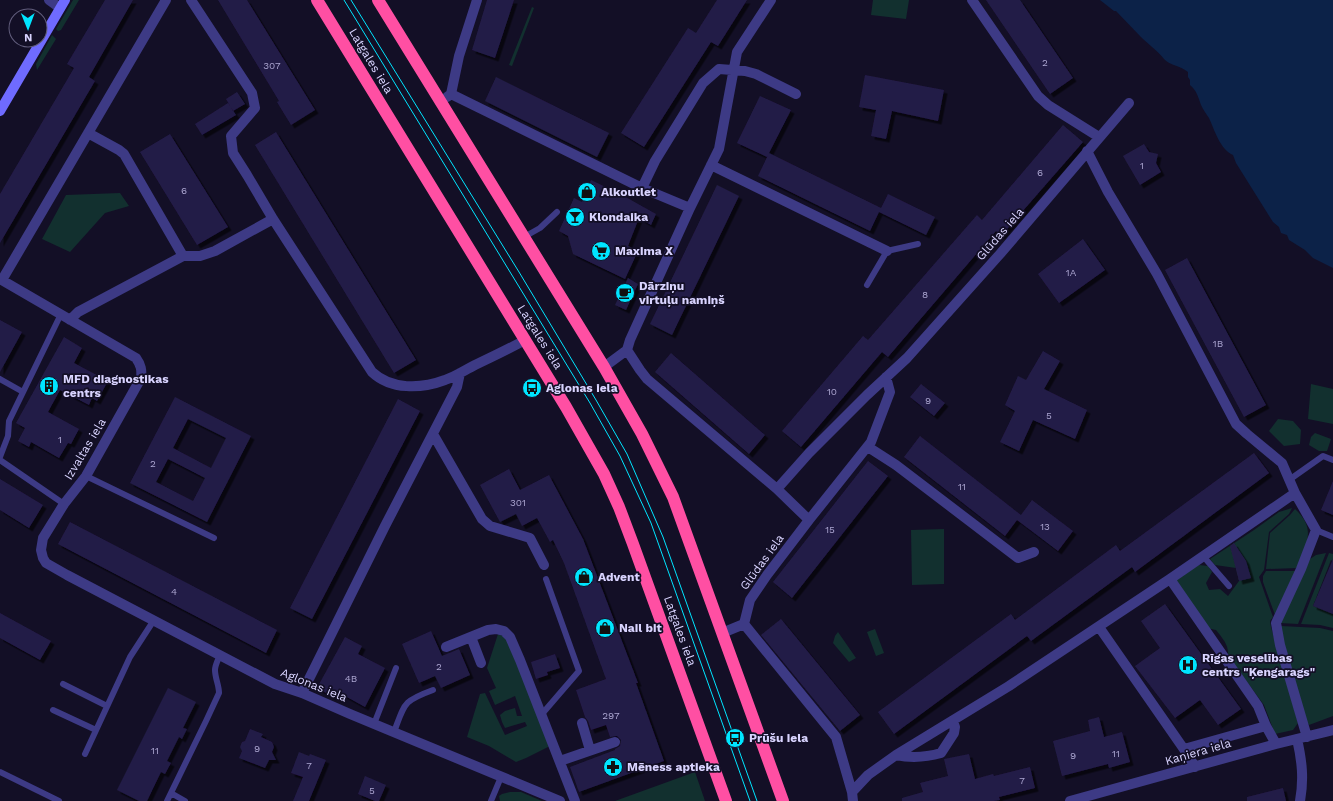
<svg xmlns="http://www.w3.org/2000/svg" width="1333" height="801" viewBox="0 0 1333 801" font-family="'Work Sans',sans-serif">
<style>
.green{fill:#12302f}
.water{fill:#0c2248}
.building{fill:#241b47;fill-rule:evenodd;filter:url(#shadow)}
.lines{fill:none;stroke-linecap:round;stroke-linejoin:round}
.lane{stroke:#3d3a85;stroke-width:6}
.street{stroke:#3d3a85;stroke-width:10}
.secondary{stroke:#6f6bff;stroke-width:10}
.highway{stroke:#ff4fa3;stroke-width:12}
.tram{stroke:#00e5ff;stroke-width:1}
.labels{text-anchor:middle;stroke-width:3.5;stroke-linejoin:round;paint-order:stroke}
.number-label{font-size:10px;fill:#aca6d1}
.street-label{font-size:12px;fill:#d9d4ff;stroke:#130f26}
.poi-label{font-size:12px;font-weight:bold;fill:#d9d4ff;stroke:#130f26;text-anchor:start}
</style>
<defs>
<filter id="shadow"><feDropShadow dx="3.5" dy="3.5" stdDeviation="0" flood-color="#0009"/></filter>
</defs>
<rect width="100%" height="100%" fill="#130f26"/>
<path class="green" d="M73,0H79L61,30L58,31L56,29Z
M873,0H909L906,19L871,15Z
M532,7L534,8L512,66L509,65Z
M52,35L56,39L37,70L36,64Z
M120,193L129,206L105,213L70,252L42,239L66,195Z
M1311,384L1333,389V424L1308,419Z
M1278,419L1293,421L1301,430L1300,444L1284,446L1269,431Z
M1315,433L1331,439L1327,451H1319L1309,445L1311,437Z
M1292,508L1289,514L1269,532L1264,570L1259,577L1273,617L1270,621L1271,627L1298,723L1293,730L1275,734L1264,705L1228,656C1229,645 1223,639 1216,630L1207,628L1177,583V577L1199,565L1208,566L1212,572L1206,583L1209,590L1220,589L1228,596L1239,581L1236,568L1215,565L1210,559L1254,530L1279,512Z
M1295,509C1317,529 1306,544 1298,568L1266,569L1270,533L1290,515Z
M944,529V584L912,585L911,530Z
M1326,553L1298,624L1280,623L1310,559L1316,555Z
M1329,553L1333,554V561L1331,560L1313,606L1333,614V628L1320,625L1301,624Z
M1266,571H1297L1275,615L1263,582V576Z
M1281,626L1320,628L1333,631V716L1309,725L1303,716L1283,642Z
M875,629L884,653L876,656L867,632Z
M838,632L856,658L849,662L833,643L835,636Z
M498,634L503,636L509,643L550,746L526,758L516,762L489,746L467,737L480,694L485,693L505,735L527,726L525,722L505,728L502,722L500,715L505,711L515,708L517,716H522L515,696L495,705L489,691L496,688L487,668Z
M695,772L705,801H615Z
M510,792H521L542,801H500L499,796L502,794Z"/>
<path class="water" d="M1100,0H1333V268L1313,258L1305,250L1289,240L1287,235L1281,233L1279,227L1273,222L1236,163L1233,155C1220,149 1215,131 1209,118C1206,114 1203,109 1201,105C1198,97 1197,91 1190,85V80L1188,77V72C1181,66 1169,65 1164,59C1157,50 1148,44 1140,36C1132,28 1124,19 1116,11H1114Z"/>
<path class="building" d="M105,0H133L89,77L95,81L0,243V194L74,68L67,64Z
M218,0H247L315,110L291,125L277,102L279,101Z
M487,0H514L495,58L472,50Z
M717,0H747L718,46L711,42L644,147L621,133L688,28L696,33Z
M986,0H1020L1073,78L1050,94Z
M865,75L944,90L938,121L892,111L886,139L871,136L876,110L859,107Z
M496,77L609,133L597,157L485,101Z
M237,92L245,104L233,111L226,99Z
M760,96L791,110L767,157L737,143Z
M228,103L236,115L202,135L195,124Z
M1063,125L1083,142L1001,236L996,231L888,357L882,352L801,447L782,431L863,336L868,340L977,215L982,220Z
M276,132L416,360L394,373L255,145Z
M170,134L228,227L197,245L140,152Z
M1144,144L1149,152L1158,154L1156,163L1161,172L1140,185L1123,156Z
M769,153L881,208L888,194L935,217L926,235L879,212L870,231L758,176Z
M591,180L622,195L656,214L651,225L639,218L628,246L638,251L625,279L573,254L568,236L559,231L574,198L582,202Z
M717,185L739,196L672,335L650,324Z
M1083,239L1105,270L1059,303L1038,274Z
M1187,258L1266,405L1244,417L1165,270Z
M628,278L638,284L626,310L615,305Z
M0,320L22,332L0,372Z
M64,337L82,348L74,363L108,381L97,401L92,398L89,405L60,390L48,412L79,429L71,444L68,443L59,458L31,442L29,447L18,441L25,428L16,423Z
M1043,351L1060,361L1044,389L1087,410L1075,439L1033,420L1019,451L1000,442L1015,411L1005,405L1018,376L1026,380Z
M671,353L765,435L749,454L655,372Z
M921,384L945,403L934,416L910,397Z
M175,397L251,436L207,522L130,483ZM188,419L226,438L211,468L173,448ZM168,459L205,478L193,501L156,482Z
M398,399L420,411L312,619L290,608Z
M920,436L1021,515L1032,500L1073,531L1058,551L1017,520L1005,536L904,457Z
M1254,453L1269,473L1135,572L1132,567L1031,641L1027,636L894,734L878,712L1011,614L1015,620L1116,545L1120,551Z
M868,461L888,476L792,598L773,582Z
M509,469L520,490L549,475L583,539L638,683H636L664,761L579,792L570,767L615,750V749L620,746L621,740L617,736L610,737L606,725L591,730L588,721L585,717L576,690L606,679L564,563L553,540L550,542L537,518L522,526L516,514L500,522L480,485Z
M0,479L43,505L29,528L0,510Z
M1333,481V515L1321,510Z
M70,522L277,630L266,653L58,544Z
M1234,543L1246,561L1251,578L1239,581L1230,546Z
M1333,559V614L1313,606Z
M1165,604L1241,709L1218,725L1200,700L1175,718L1135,666L1160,648L1141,621Z
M0,613L51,641L40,660L0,638Z
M781,619L860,715L840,731L761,635Z
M431,631L442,656L459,649L470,675L441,688L435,676L419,683L402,644Z
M345,637L362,646L358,654L385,668L365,707L336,691L333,697L317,688Z
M555,654L560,668L547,672L548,675L536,679L531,662Z
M168,688L196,702L183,728L187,729L182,739L179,737L167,761L171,763L165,774L161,772L147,801H139L117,790Z
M1099,717L1104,737L1122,732L1130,762L1109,768L1108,764L1062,776L1053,741L1090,731L1088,720Z
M250,729L263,734L261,737L272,742L274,747L272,752L276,760H269L265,768L239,758L242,751L240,747L242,742L245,741Z
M299,752L309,756L310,754L326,760L309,801H293L303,777L291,773Z
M969,754L975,779L993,774L994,776L1030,767L1035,788L999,797L1000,800L994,801H902V798L923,792L920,783L948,776L944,759Z
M365,776L386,785L379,801H375L358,794Z
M1283,788L1286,801H1247V797Z"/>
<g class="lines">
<path class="lane" d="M524,237L540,228L557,212
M867,285L887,251L918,244
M0,379L23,392
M0,457L8,436L9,421L61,314
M0,460L64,504
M86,476L214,538
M1289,480L1323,456L1333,460
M1316,530L1333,537
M1203,556L1229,586
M63,684L107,706
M53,710L96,730
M542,714L579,671L546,579
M374,724L396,668
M394,732C405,703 403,701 433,690
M85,754L130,657L154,620
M0,772L59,801
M171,793L185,801
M167,801L206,721L219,693C219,685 215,678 215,670C215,665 218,660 220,655
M491,801L501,777"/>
<path class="street" d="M49,0L60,8
M191,0L252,93L255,108L231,136L233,153L247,175L273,219L372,372C391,390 421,389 445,380C455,377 465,370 475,365C492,357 509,349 525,340
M972,0L1038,96L1048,105L1099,137
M451,94L642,188L690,208L630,340L627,350L604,367
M447,97L451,94L459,56L477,0
M88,133L119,150L124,154L183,256
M1087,151L1108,192L1157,274L1236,424L1247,434L1282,463L1295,493L1316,530L1301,569L1276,623L1280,645L1307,737
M711,165L887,251
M642,188L655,161L703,83L719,69L745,71L756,74L796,94
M690,208L719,149L737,52L771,0
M0,279L136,358C141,365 142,370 141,378L86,476L64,504L43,538L41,550L43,558L46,563L67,575L275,684L302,693L350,714L560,801
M2,280L166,0
M70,320L78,312L183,256H200L215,251L273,219
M627,350L640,370L647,379L777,489
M433,434L482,519L490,526L530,538L544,565
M868,447L896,465L1018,558L1034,552
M809,520L871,442L890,392L886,377
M1170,579L1258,706L1266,726L1276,744
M744,624L836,737L852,792L853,801
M1099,627L1188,755L1195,767
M722,633L744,624L750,600L767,575L809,520L777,489L809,453L867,395L907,358L1000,254L1129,103
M471,637L481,663
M446,647L488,630L496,629L504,631L510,637L520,660L575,801
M302,693L385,526L457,387L460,373
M582,723L590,750
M1297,739C1302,761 1304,779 1300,801
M1184,749L1266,726
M896,755C910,758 927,757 941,753L954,733L955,727L953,721
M560,761L615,742
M852,792L868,775L896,755L1009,686L1170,579L1295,493
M1070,801L1276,744L1333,730"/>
<path class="secondary" d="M0,111L65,0"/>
<path class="highway" d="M317,0L566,407L604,474L619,507L633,544L726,801
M378,0L604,367L642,434L673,497L783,801"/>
<path class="tram" d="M344,0L590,403L620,456L651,523L750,801
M351,0L519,272L596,400L627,454L663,537L757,801"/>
</g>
<defs>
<g id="shop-disc" transform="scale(1)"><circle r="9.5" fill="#00e5ff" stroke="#130f26"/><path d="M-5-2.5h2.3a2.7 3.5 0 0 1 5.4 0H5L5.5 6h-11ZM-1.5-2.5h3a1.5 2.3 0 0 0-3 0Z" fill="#111"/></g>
<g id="bar-disc" transform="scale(1)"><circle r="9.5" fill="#00e5ff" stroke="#130f26"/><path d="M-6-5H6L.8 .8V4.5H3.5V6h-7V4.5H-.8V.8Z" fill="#111"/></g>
<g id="supermarket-disc" transform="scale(1)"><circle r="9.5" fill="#00e5ff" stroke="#130f26"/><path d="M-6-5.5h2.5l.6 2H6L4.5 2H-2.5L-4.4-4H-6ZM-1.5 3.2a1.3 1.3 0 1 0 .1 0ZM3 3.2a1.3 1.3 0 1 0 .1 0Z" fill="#111"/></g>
<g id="cafe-disc" transform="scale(1)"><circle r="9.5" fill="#00e5ff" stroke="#130f26"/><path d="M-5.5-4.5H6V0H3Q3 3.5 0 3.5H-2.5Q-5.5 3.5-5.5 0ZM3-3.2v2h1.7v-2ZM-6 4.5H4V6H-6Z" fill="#111"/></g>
<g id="building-disc" transform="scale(1)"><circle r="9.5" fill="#00e5ff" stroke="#130f26"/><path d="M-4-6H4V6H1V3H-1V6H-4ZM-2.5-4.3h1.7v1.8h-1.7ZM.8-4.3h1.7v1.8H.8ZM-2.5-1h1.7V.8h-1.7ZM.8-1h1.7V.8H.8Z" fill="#111"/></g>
<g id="bus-disc" transform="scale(1)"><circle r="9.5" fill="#00e5ff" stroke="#130f26"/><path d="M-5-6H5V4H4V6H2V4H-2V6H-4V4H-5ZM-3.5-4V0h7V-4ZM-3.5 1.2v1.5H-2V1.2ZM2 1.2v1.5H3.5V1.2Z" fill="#111"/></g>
<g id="hospital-disc" transform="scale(1)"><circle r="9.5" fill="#00e5ff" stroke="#130f26"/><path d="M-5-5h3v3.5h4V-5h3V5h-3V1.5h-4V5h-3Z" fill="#111"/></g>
<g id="pharmacy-disc" transform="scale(1)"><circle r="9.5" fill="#00e5ff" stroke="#130f26"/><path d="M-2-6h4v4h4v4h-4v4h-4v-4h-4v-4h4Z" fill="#111"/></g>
</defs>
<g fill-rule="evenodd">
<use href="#shop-disc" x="587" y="192"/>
<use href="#bar-disc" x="575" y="217"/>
<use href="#supermarket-disc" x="601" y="251"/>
<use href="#cafe-disc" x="625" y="293"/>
<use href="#building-disc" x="49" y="386"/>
<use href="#bus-disc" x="532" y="388"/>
<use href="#shop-disc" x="584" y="577"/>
<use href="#shop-disc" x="605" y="628"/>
<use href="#hospital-disc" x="1188" y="665"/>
<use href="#bus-disc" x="735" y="738"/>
<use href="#pharmacy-disc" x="613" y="767"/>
</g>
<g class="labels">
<g class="number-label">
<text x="1045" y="66">2</text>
<text x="272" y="69">307</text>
<text x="1142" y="169">1</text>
<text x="1040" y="176">6</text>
<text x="184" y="194">6</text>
<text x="1071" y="276">1A</text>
<text x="925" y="298">8</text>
<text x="1218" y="347">1B</text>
<text x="832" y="395">10</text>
<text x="928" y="404">9</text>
<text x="1049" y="419">5</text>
<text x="60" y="443">1</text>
<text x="153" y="467">2</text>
<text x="962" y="490">11</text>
<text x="518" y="506">301</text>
<text x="1045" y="530">13</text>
<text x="830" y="533">15</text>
<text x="174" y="595">4</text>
<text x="439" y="670">2</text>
<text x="351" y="682">4B</text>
<text x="611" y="719">297</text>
<text x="257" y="752">9</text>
<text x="155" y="754">11</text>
<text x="1116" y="757">11</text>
<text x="1073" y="759">9</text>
<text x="309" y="769">7</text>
<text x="1022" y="784">7</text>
<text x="372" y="794">5</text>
</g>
<g class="street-label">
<text transform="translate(371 61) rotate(59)" y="4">Latgales iela</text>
<text transform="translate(1000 234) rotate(-49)" y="4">Glūdas iela</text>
<text transform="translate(540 337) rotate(58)" y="4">Latgales iela</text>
<text transform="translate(85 449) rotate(-59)" y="4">Izvaltas iela</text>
<text transform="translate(762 562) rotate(-54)" y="4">Glūdas iela</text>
<text transform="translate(680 631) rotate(70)" y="4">Latgales iela</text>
<text transform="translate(314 685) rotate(22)" y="4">Aglonas iela</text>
<text transform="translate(1198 752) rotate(-16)" y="4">Kaņiera iela</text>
</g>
<g class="poi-label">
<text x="601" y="196">Alkoutlet</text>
<text x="589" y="221">Klondaika</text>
<text x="615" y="255">Maxima X</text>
<text x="639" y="290">Dārziņu<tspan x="639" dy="14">virtuļu namiņš</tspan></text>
<text x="63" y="383">MFD diagnostikas<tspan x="63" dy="14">centrs</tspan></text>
<text x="546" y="392">Aglonas iela</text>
<text x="598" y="581">Advent</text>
<text x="619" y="632">Nail bit</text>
<text x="1202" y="662">Rīgas veselības<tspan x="1202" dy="14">centrs "Ķengarags"</tspan></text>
<text x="749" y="742">Prūšu iela</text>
<text x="627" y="771">Mēness aptieka</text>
</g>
</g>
<g transform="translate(28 28) rotate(179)"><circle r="19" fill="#130f26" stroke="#625e7d"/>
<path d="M0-3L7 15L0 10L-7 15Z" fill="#00e5ff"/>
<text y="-6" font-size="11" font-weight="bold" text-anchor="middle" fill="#d9d4ff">N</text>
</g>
</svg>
